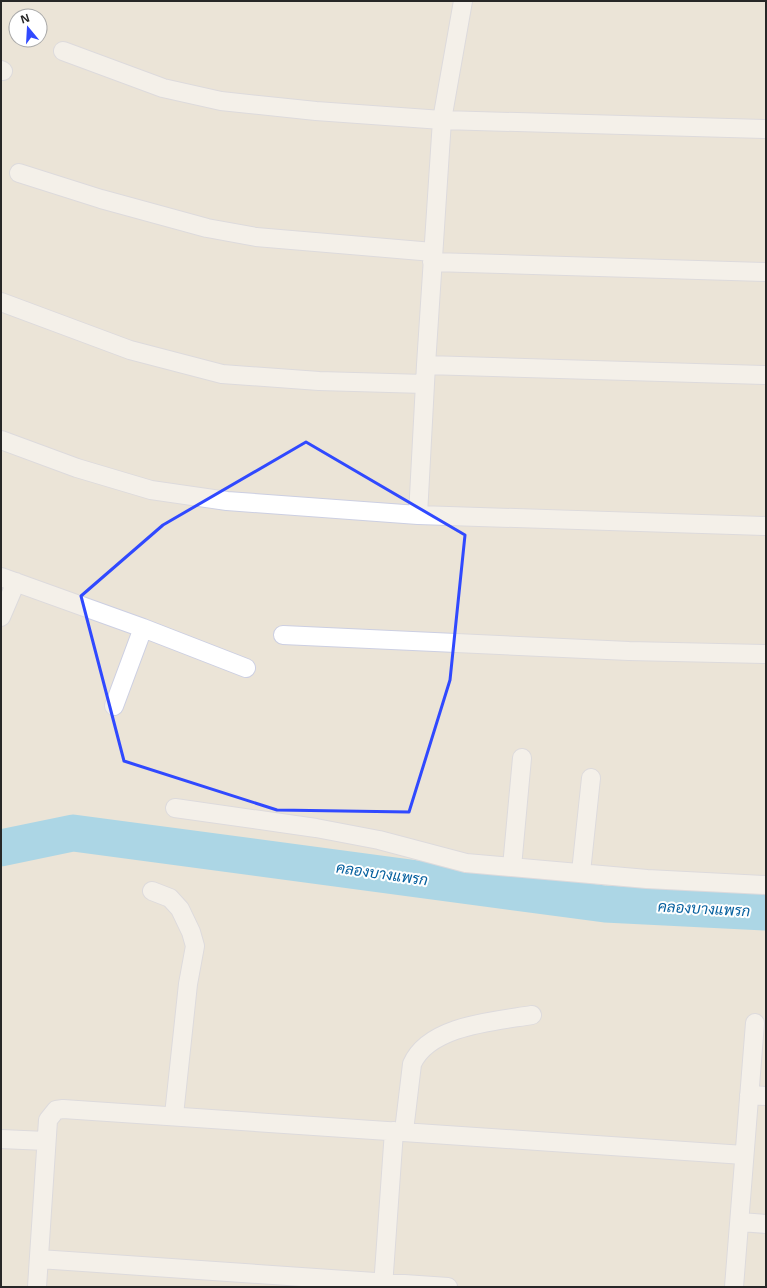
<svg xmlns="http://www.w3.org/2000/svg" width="767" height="1288" viewBox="0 0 767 1288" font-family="'Noto Sans',Sarabun,sans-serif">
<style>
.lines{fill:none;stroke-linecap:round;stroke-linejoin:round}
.river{stroke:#60c5f7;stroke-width:37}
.street-casing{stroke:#cccfe2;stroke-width:20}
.street{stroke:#fff;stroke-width:18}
.marked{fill:none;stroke:#3049ff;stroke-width:3;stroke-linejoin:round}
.labels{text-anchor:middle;stroke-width:4;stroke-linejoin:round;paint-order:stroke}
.water-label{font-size:15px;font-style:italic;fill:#045f9e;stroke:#fff}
</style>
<rect width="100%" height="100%" fill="#ebe4d7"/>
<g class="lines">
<path class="river" d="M1,848L73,833L605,904L766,912"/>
<g class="street-casing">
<path id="street" d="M463,1L442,120L766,129
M63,51L163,88L221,101L316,111L442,120L426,365L418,515
M1,70L3,71
M19,173L101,199L207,228L256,237L433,252
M432,262L766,272
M1,302L130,350L222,374L319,381L425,384
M426,365L766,375
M1,440L77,468L151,490L227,501L418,515L766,526
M1,577L143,628L246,668
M1,617L16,582
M283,635L629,651L766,654
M114,706L143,628
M175,808L316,828L379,840L466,863L647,879L766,885
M512,867L522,758
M581,872L591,778
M152,891L170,898L180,909L191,932L195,946L188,984L174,1115
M749,1095L766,1096
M404,1131L412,1064C429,1025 496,1021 532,1015
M1,1139L46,1141
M740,1222L766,1224
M39,1259L448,1287
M37,1287L48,1120L56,1110L63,1109L744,1155
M383,1287L394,1131
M734,1287L755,1023"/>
</g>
<use href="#street" class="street"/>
</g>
<path d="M0 0H767V1288H0ZM306,442L465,535L450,680L409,812L277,810L124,761L81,596L163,525Z" fill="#ebe4d7" fill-opacity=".55" fill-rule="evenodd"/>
<path class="marked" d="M306,442L465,535L450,680L409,812L277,810L124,761L81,596L163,525Z"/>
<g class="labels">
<g class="water-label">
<text transform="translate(382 874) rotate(8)" y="5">คลองบางแพรก</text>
<text transform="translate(704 909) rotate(3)" y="5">คลองบางแพรก</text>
</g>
</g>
<rect width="767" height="1288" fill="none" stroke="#272727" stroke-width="4"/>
<g transform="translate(28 28) rotate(342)"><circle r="19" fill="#ffffff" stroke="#a9a9a9"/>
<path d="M0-3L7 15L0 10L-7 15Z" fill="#3049ff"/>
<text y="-6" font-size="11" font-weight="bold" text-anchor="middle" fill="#272727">N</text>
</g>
</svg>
